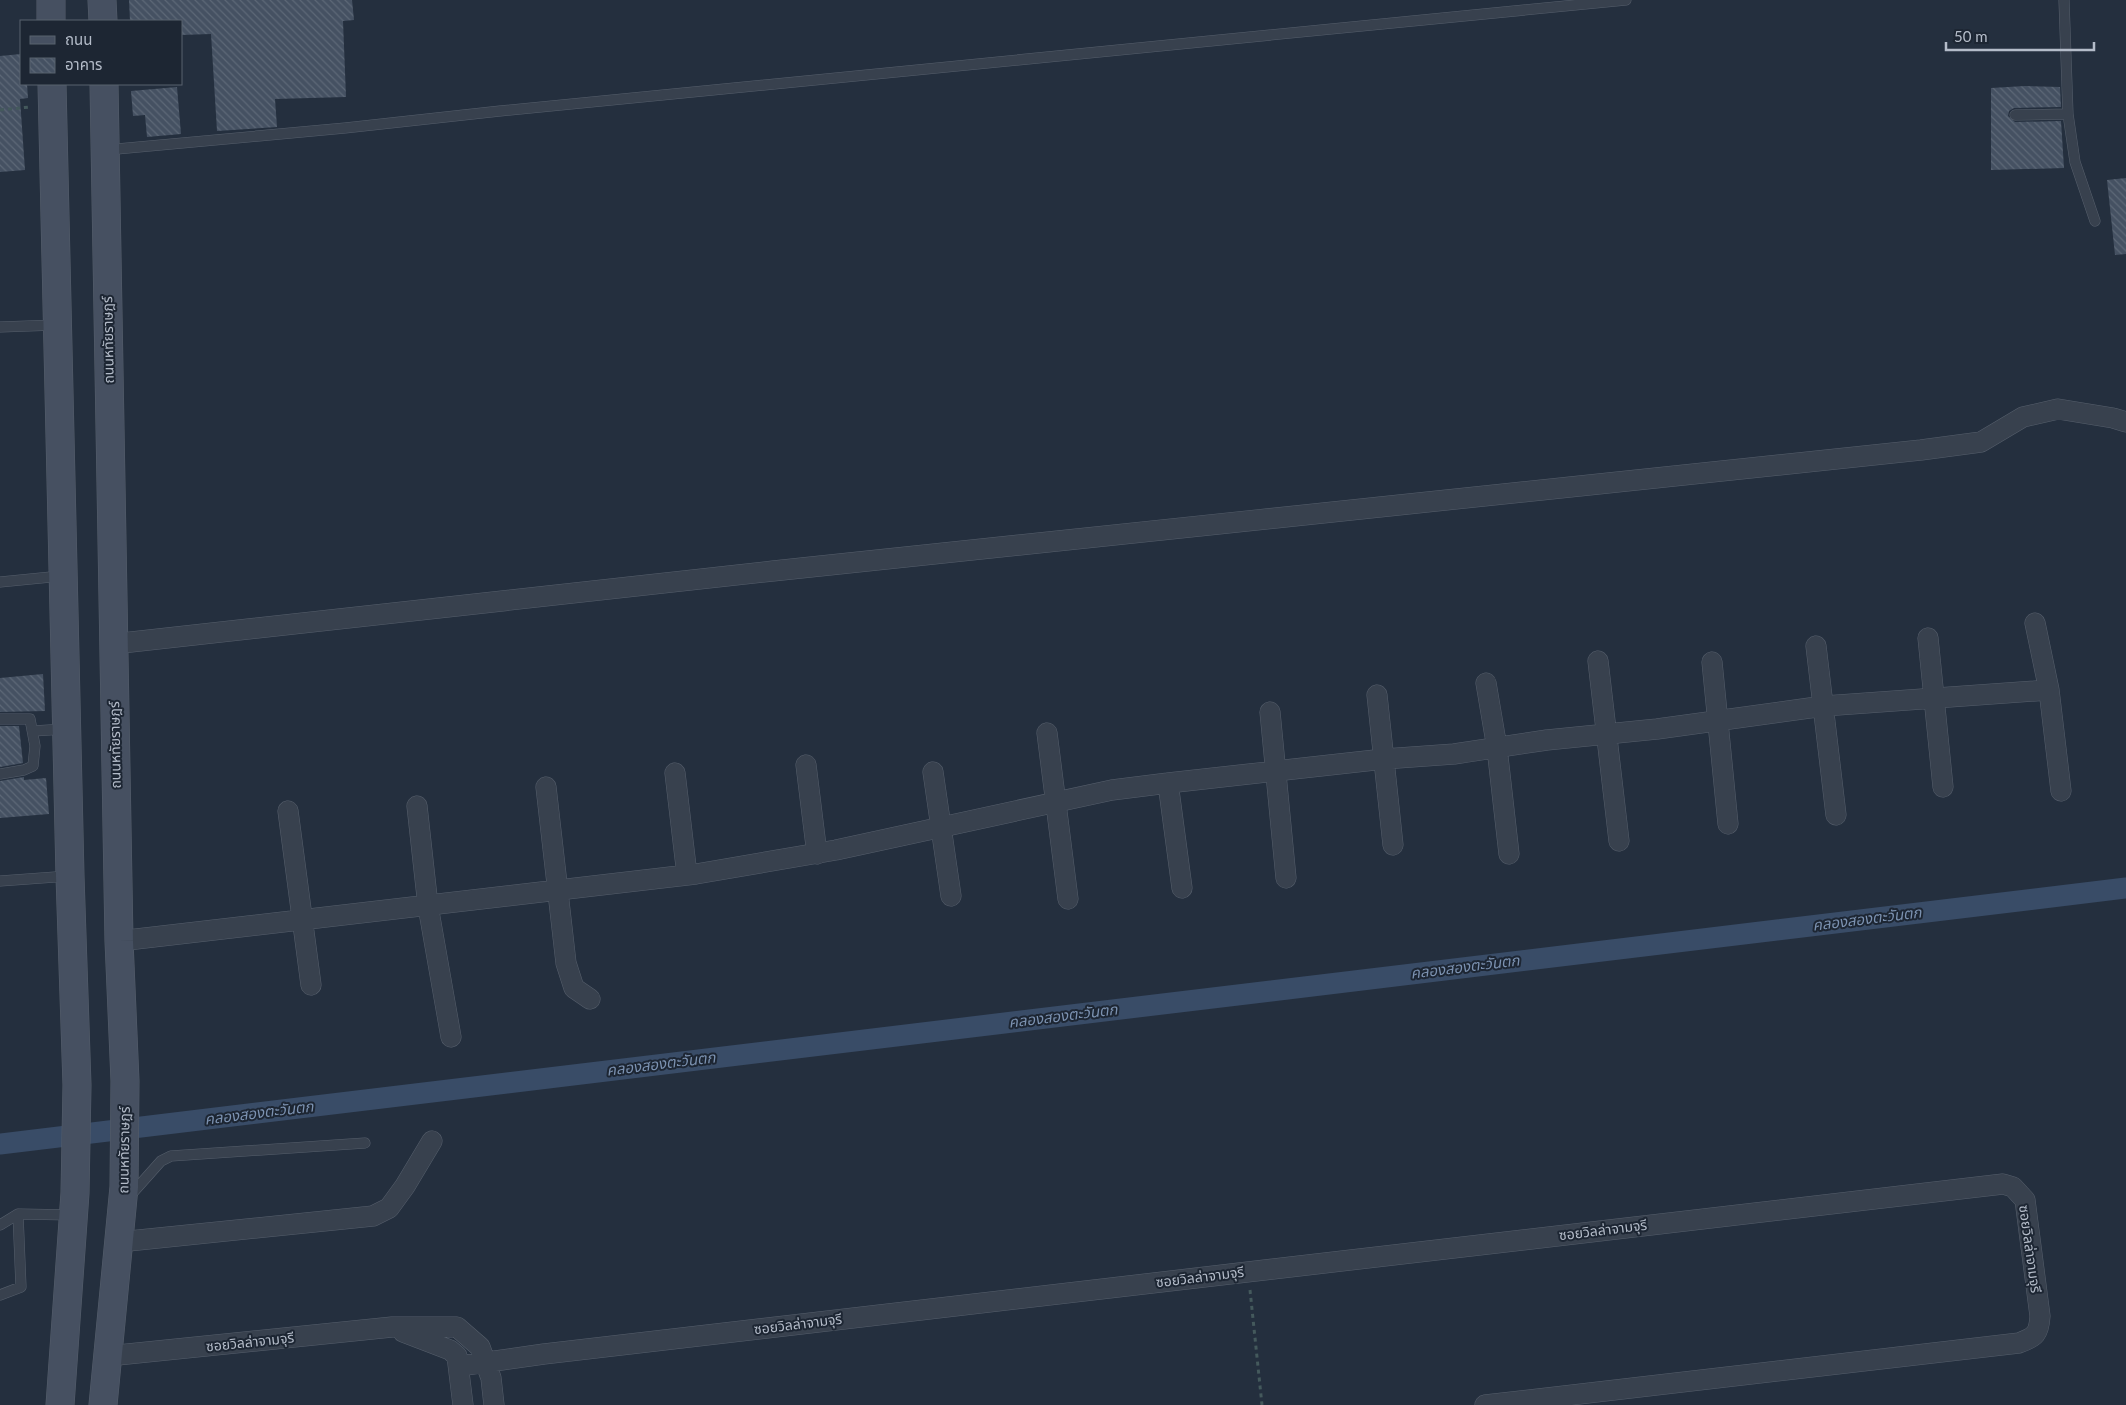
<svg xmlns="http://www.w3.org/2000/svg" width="2126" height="1405" viewBox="0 0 2126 1405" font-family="Lato,'Noto Sans Thai',sans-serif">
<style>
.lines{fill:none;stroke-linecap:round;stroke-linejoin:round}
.canal{stroke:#394c67;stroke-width:21}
.building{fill:url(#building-back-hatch)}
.service-casing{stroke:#565f6c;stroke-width:11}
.minor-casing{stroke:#565f6c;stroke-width:21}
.secondary-casing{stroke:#565f6c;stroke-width:29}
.path{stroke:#44595c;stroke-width:3;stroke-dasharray:4 4;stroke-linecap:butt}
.service{stroke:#38414e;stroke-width:10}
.minor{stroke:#38414e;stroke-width:20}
.secondary{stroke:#465061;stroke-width:28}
.labels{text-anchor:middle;stroke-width:4;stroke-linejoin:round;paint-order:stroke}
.street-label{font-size:14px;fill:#b4bcc9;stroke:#1d2633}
.water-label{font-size:15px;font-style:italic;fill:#7c92b1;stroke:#1d2633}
</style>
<defs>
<pattern id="building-back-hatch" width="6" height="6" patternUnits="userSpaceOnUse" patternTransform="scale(1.25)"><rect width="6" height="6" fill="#455162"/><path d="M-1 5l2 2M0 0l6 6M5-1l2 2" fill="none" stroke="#5d6877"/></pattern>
</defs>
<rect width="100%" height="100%" fill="#242f3e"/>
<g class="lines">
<path class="canal" d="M0,1144L2126,888"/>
</g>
<path class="building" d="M129,0H352L354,20L343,21L346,97L275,99L277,127L217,131L211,34L181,35V21H130Z
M21,54V84H27L28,98L20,99L25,170L0,172V56Z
M2025,86L2060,87L2061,107L2014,108L2009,111L2008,116L2015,122L2061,121L2064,168L1991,170V88Z
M177,87L181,134L147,137L145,115L133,116L131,91Z
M2126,178V254L2115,255L2107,180Z
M43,674L45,711L0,712V678Z
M0,726H19L23,763L0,767Z
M24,777V780L46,778L49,814L0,818V781Z"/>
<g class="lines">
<g class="service-casing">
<path id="service" d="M2064,0L2068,114L2075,162L2095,221
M2015,115L2068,114
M106,150L345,128L500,111L1626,0
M0,327L56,325
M0,582L61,576
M0,719H30L35,746L33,766L24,770L0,774
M33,731L65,729
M0,881L69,876
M128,1198L161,1161L171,1156L365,1143
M0,1225L18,1214L73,1215
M0,1295L21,1287L18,1214"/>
</g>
<g class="minor-casing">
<path id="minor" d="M1928,638L1943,787
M113,644L773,571L1921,450L1981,442L2023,417L2058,409L2113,418L2126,422
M1816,646L1836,815
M1598,661L1619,841
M1712,662L1728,824
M1486,683L1497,748L1509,854
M2049,690L2061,791
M1377,695L1393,845
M1270,712L1286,878
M1047,733L1068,899
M806,765L817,854
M933,772L951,896
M675,773L687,875
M1168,783L1182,888
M546,787L566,963L574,988L590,999
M417,806L428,906L451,1037
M288,811L311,985
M119,941L696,874L836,850L1112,790L1168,783L1384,759L1454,754L1547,740L1657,729L1824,706L2049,690L2035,623
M119,1242L373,1216L389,1208L405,1186L432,1141
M403,1332L450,1350L457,1356L463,1405
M108,1356L392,1327H457L480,1347L491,1378L494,1405
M459,1366L544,1354L2003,1184L2013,1187L2025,1200L2040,1316C2039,1334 2035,1337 2019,1343L1485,1405"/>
</g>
<g class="secondary-casing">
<path id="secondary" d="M51,0V21
M102,0L103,21
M52,84L70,876L77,1085L75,1193L60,1405
M103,1405L124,1187L125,1081L119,941L104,84"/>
</g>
<path class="path" d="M0,110L30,107
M1250,1290L1262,1405"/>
<use href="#service" class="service"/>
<use href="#minor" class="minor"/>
<use href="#secondary" class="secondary"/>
</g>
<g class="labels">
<g class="street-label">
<text transform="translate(108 340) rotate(-91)" y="5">ถนนหทัยราษฎร์</text>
<text transform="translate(115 745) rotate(-91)" y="5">ถนนหทัยราษฎร์</text>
<text transform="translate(124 1150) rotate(-89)" y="5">ถนนหทัยราษฎร์</text>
<text transform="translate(1603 1230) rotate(-7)" y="5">ซอยวิลล่าจามจุรี</text>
<text transform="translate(2030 1249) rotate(82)" y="5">ซอยวิลล่าจามจุรี</text>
<text transform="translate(1200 1277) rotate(-7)" y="5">ซอยวิลล่าจามจุรี</text>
<text transform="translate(798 1324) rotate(-7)" y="5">ซอยวิลล่าจามจุรี</text>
<text transform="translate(250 1342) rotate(-6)" y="5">ซอยวิลล่าจามจุรี</text>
</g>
<g class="water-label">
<text transform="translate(1867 919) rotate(-7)" y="5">คลองสองตะวันตก</text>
<text transform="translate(1465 967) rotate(-7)" y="5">คลองสองตะวันตก</text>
<text transform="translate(1063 1016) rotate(-7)" y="5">คลองสองตะวันตก</text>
<text transform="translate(661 1064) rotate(-7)" y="5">คลองสองตะวันตก</text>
<text transform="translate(259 1113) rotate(-7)" y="5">คลองสองตะวันตก</text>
</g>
</g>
<rect x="20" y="20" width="162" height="65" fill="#1d2633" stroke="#59626f"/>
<rect x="30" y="36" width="25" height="8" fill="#465061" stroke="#59626f"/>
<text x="65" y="45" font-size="15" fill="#b4bcc9">ถนน</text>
<rect x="30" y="58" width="25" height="15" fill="url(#building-back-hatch)" stroke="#59626f"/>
<text x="65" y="70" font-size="15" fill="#b4bcc9">อาคาร</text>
<path d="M1946 42v8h148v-8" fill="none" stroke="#b4bcc9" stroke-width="2.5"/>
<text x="1954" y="42" font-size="15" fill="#b4bcc9" stroke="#1d2633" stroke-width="4" paint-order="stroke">50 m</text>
</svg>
